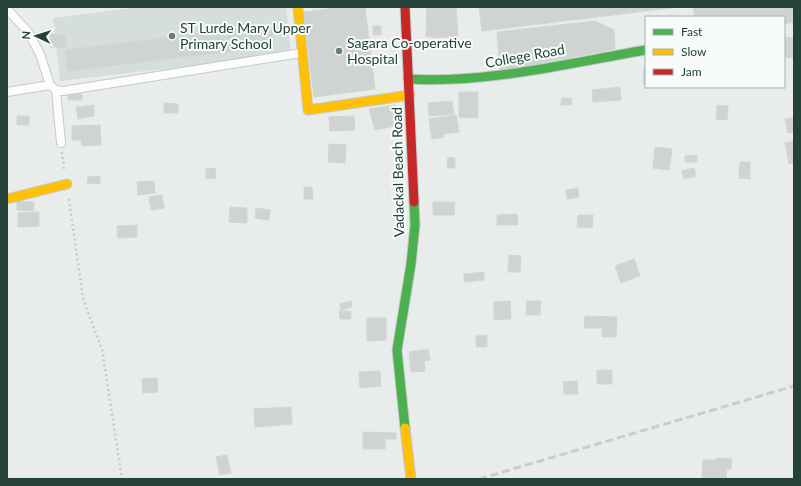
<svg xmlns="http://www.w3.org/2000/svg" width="801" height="486" viewBox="0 0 801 486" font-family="Lato,sans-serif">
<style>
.built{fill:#d6dedb}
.building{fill:#cfd4d2;stroke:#d1d6d4}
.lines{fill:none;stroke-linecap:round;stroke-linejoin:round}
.lane-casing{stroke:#c5cac8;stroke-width:10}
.fast-casing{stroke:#c3cbc8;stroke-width:11}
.slow-casing{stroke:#c3cbc8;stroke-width:11}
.jam-casing{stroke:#c3cbc8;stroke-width:11}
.path{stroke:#c3ccca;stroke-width:2.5;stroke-dasharray:2 3;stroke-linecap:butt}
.lane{stroke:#fcfcfc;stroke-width:8}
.fast{stroke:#4caf50;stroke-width:9}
.slow{stroke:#ffc107;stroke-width:9}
.jam{stroke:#c62828;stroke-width:9}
.rail{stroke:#c9cdcc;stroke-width:3;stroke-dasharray:8 4;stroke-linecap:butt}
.poi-dot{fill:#697e78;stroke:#f7fbf9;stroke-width:1.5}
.labels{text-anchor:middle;stroke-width:4;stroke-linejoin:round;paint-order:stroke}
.poi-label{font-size:14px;fill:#24423a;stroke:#f7fbf9;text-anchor:start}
.street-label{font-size:14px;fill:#24423a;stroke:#f7fbf9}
</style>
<rect width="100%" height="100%" fill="#e8edeb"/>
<path class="built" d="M139,7H286L291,54L60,81L53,18Z"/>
<path class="building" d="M345,7H365L375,89L314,97L304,12Z
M427,7H456L458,36L438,38L426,36Z
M479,7H679L482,31Z
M693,7H794V22L784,24V17H695Z
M595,21L614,30L615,49L500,71L497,32Z
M272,25L274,46L68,71L65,50Z
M373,26H381V35H373Z
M51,34L66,35L65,48L50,47Z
M784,37L794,38L793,58L784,57Z
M644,66H646V84H643Z
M620,87L621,100L593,102L592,90Z
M459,92H478V118L459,117Z
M68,94H82V100H68Z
M562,98H572L571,105H561Z
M452,101L454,114L429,116L428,103Z
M164,103L178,104V113H164Z
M94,105V116L78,119L76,107Z
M396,105L400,125L375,130L369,109Z
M717,105L728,106L727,120L716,119Z
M456,115L459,132L443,134L444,137L432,139L429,119Z
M17,116H29V125H17Z
M354,116L355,130L330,131L329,117Z
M794,118V132L788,133L785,119Z
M100,125L101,145L82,146L81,140H72V126Z
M794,141V163L789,164L785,143Z
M329,144L346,145L345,163L328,162Z
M655,147L672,149L669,170L653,168Z
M697,155V162H685V156Z
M448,157L455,158V168H447Z
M740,162H750V179L739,178Z
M215,168L216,178L206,179V169Z
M694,168L696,176L684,179L682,171Z
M100,176V184L87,183L88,177Z
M154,181L155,193L138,195L137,182Z
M304,187H312L313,199H304Z
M578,188L579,197L567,199L566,190Z
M162,195L164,208L151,210L149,197Z
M17,201L34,202V211L17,210Z
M433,202H455L454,215H433Z
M230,207L247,208V223L229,222Z
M256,208L270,210L269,220L255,218Z
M39,212V226L18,227V213Z
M517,214L518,225H497V215Z
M578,215H593L592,228L577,227Z
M137,225V237L118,238L117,226Z
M509,255L521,256L520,272H508Z
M634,259L640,276L621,283L615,266Z
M484,272V280L464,282V274Z
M351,301L352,307L341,310L340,304Z
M510,301L511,319L494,320V302Z
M527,301H541L540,315H526Z
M339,311H351V319H340Z
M585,316L617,317L616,337H602V328H584Z
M367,318H386V340L367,341Z
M487,335V347H476V336Z
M428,349L430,360L424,361L425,371L411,372L409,352Z
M597,370H612V384H597Z
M380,371L381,386L360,388L359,372Z
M157,378L158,392L143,393L142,379Z
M577,381L578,394H564L563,382Z
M291,407L292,424L255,427L254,409Z
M363,432L396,433V439H385V449H363Z
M227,455L231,473L220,475L216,457Z
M716,458L732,459L731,469H727L726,478H702L703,460H716Z"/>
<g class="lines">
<g class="lane-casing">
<path id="lane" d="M7,9L28,32L40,54L50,85L56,90L63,91L301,53
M56,90L61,143
M7,92L50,85"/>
</g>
<g class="fast-casing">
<path id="fast" d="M408,79C485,84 569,63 646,50
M405,428L397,350L411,264L415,225L414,202"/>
</g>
<g class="slow-casing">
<path id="slow" d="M298,8L308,110L410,95
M7,199L67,184
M405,428L411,479"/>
</g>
<g class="jam-casing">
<path id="jam" d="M405,7L414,202"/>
</g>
<path class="path" d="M62,152L64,169
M69,199L83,299L102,349L122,479"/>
<use href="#lane" class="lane"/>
<use href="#fast" class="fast"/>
<use href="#slow" class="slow"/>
<use href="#jam" class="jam"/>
<path class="rail" d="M479,479L794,386"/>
</g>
<g class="poi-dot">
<circle cx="172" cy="36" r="4"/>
<circle cx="339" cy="51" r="4"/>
</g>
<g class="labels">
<g class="poi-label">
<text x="180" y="33">ST Lurde Mary Upper<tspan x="180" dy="16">Primary School</tspan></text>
<text x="347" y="48">Sagara Co-operative<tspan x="347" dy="16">Hospital</tspan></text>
</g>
<g class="street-label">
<text transform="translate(525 56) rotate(-10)" y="5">College Road</text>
<text transform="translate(398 172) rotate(-91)" y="5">Vadackal Beach Road</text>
</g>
</g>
<rect width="801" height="486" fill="none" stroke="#24423a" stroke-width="16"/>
<rect x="645" y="16" width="140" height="72" fill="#f7fbf9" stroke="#a3b1ad"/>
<rect x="653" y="29" width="20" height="6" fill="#4caf50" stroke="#a3b1ad"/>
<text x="681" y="36" font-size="12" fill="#24423a">Fast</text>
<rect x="653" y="49" width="20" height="6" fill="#ffc107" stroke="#a3b1ad"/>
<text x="681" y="56" font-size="12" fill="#24423a">Slow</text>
<rect x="653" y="69" width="20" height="6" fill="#c62828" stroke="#a3b1ad"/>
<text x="681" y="76" font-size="12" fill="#24423a">Jam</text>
<g transform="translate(36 36) rotate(274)" stroke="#f7fbf9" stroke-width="3" paint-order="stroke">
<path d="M0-3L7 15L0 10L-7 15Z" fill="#24423a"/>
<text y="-6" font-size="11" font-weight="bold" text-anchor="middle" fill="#24423a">N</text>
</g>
</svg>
